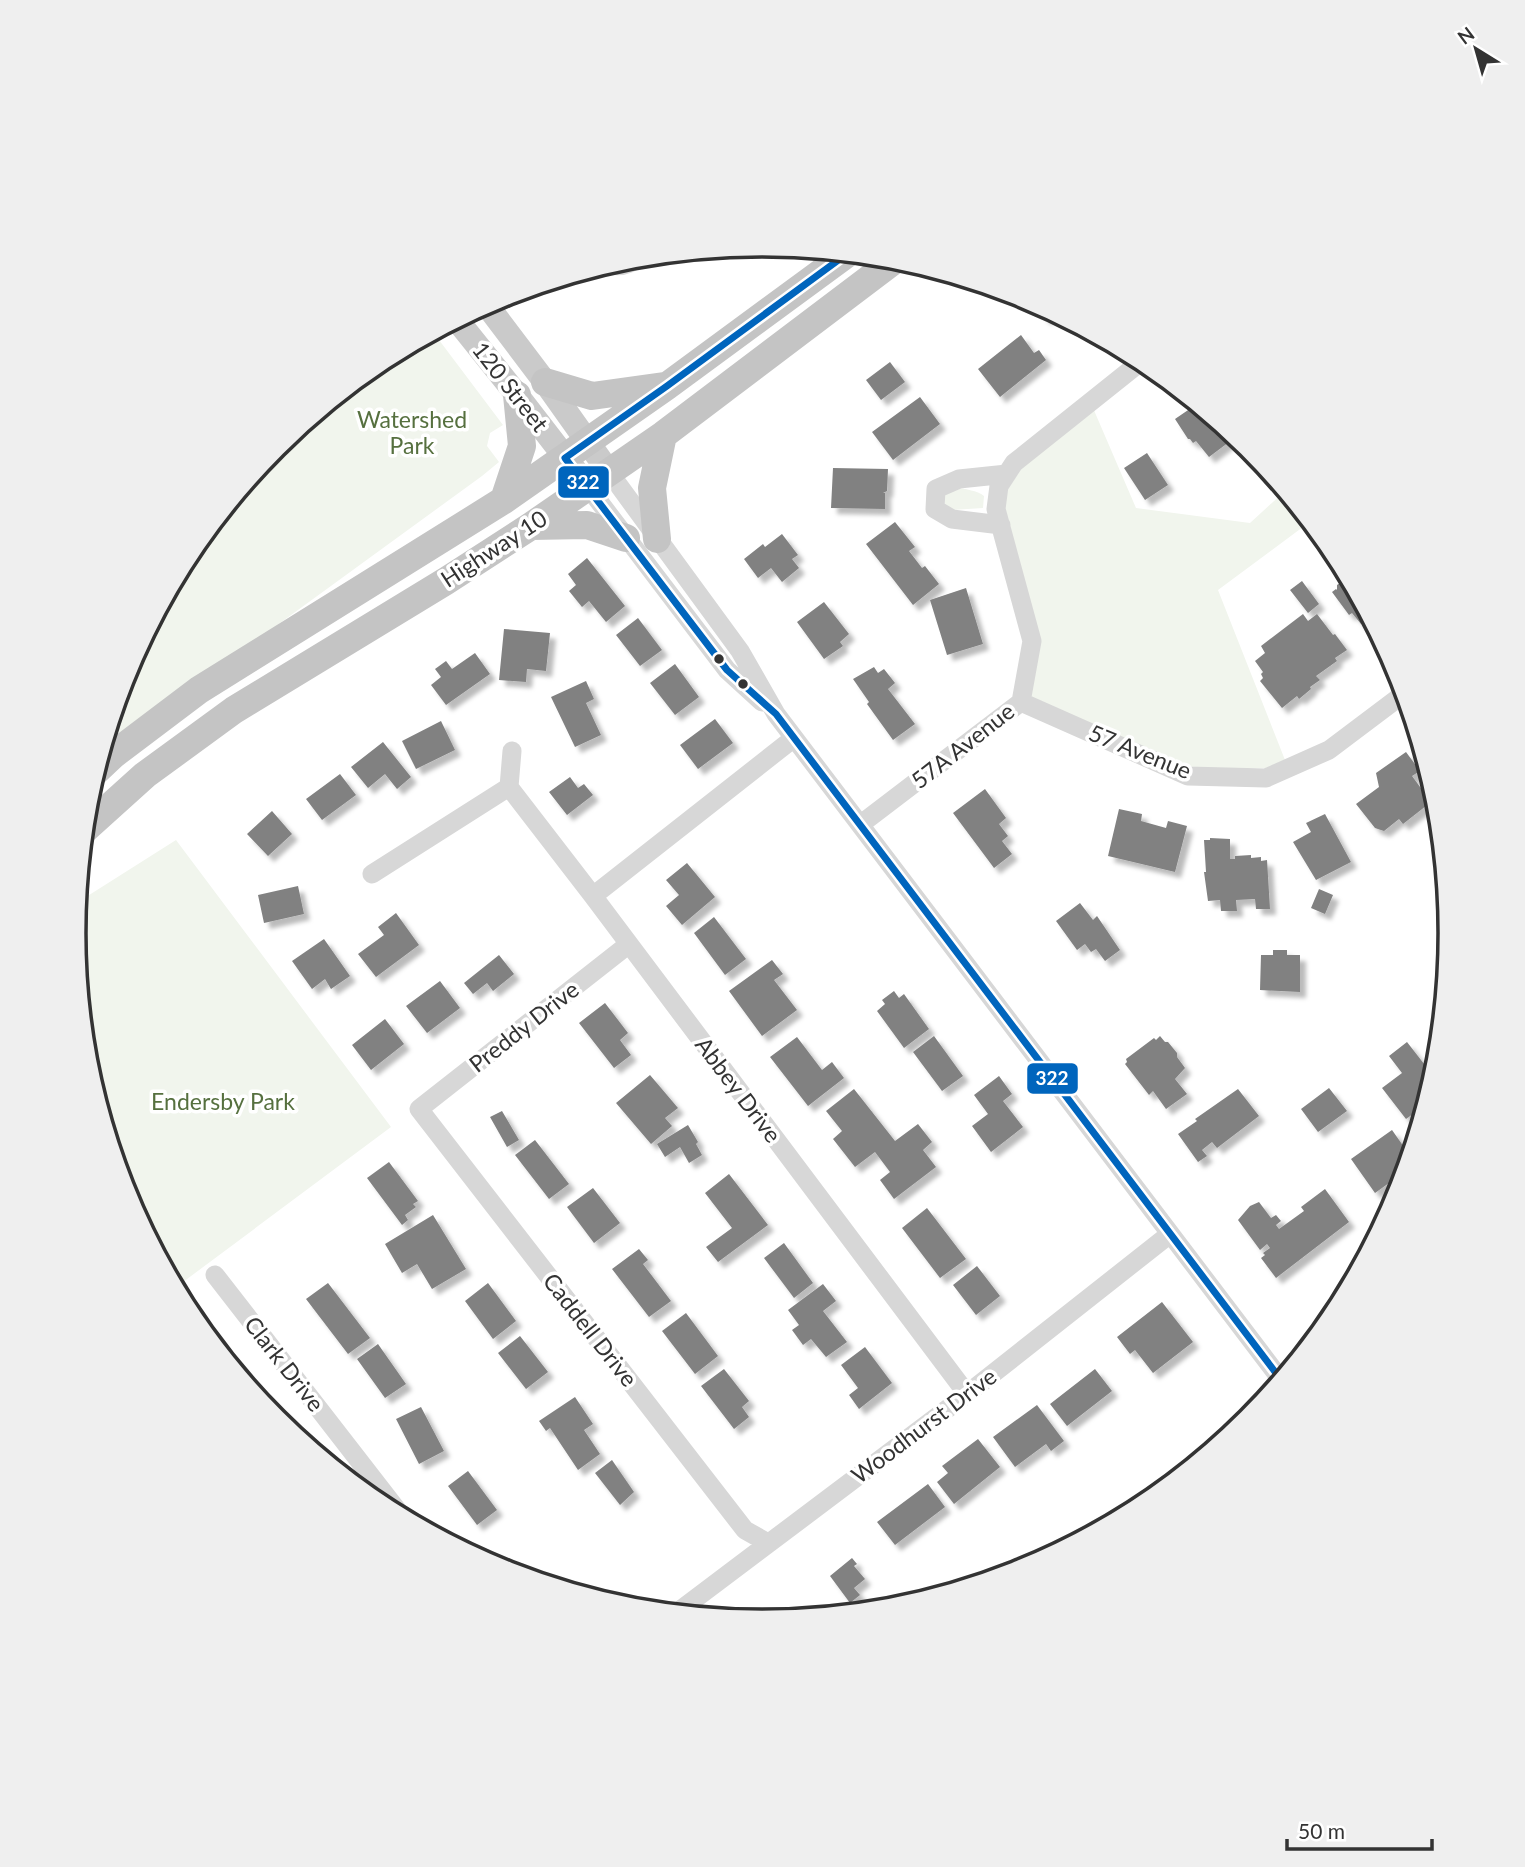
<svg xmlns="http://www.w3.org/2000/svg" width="1525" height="1867" viewBox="0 0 1525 1867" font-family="Lato,sans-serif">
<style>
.green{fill:#f1f5ed}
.building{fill:#818181;filter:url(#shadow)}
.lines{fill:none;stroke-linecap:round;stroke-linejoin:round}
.minor{stroke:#d7d7d7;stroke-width:19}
.major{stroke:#cacaca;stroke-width:24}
.highway{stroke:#c4c4c4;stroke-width:28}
.bus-1-casing{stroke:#fff;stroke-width:12}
.bus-1{stroke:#0065bd;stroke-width:7}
.bus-dot{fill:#333;stroke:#fff;stroke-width:2.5}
.labels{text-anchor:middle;stroke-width:7;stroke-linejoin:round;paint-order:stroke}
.street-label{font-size:23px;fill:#333;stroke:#fff}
.park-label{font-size:23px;fill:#56703f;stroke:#fff}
.rim{fill:none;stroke:#333;stroke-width:3.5}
.line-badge{stroke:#fff;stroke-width:2.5}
.badge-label{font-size:19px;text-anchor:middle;font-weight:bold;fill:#fff}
</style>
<defs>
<filter id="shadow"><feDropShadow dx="6" dy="6" stdDeviation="2" flood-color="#0004"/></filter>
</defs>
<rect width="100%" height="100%" fill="#fff"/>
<path class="green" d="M433,332L503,425L490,433L487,446L499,462L482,476L100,754L126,669L190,550L276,446L380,360Z
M1093,408L1136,508L1250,523L1286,490L1311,521L1218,590L1285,760L1266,768H1186L1029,699L1040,643L1003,511L1008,489L1021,469Z
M957,487C966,490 977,490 984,496L983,508L952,510L945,505V494Z
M176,840L391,1127L175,1288L126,1197L87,1068L74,933L76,909L86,897Z"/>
<path class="building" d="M1038,303L1054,312L1045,319L1035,305Z
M1021,335L1034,353L1039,350L1046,360L1000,397L978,369Z
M890,362L905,382L881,400L866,380Z
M920,397L940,424L893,460L872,432Z
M1194,406L1201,415L1206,411L1236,435L1228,440L1229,442L1209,457L1196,441L1193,443L1190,439H1188L1175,419Z
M1147,453L1168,485L1145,500L1124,468Z
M833,468L888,469L887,491L883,493H885V509L831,508Z
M895,522L915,547L909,551L922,568L925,566L939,584L913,605L866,544Z
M782,534L798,555L792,559L799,568L782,582L771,568L758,578L744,559L763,544L765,547Z
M587,558L625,606L606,622L589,601L582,607L569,591L576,585L568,574Z
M1302,581L1319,604L1308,613L1290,590Z
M1343,581L1348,582L1352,586L1353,585L1370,616L1361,624L1352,613L1349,615L1332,592L1336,589L1337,590V585Z
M966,588L983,644L947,655L930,600Z
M824,602L849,634L840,642L843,646L824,659L797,622Z
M1303,614L1308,621L1317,614L1333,635L1335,634L1347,650L1335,658L1337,661L1316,676L1320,680L1310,687L1311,689L1299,699L1297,696L1282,708L1260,681L1263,678L1261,674L1263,672L1255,661L1265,653L1261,646Z
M638,618L662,650L640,666L616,635Z
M504,629L550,633L546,671L527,669L526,682L499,680Z
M475,653L490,674L446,705L431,685L441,677L435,669L446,661L452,669Z
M675,664L699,697L675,715L650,683Z
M874,667L878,673L884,669L895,683L888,689L915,724L893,740L867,704L869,702L853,679Z
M586,681L594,699L586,703L601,735L575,747L551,697Z
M715,719L733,743L698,769L680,745Z
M441,721L455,750L416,769L402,741Z
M383,742L411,777L397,789L385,774L368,788L351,767Z
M1406,752L1420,771L1412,776L1431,802L1403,824L1399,819L1384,831L1375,828L1356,804L1379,787L1376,773Z
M340,774L356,795L322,820L306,799Z
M570,777L578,788L584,784L593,795L567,815L549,792Z
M985,789L1006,818L999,824L1008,836L1002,841L1012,854L994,868L953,813Z
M1119,809L1142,814L1141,821L1166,828L1168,821L1187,826L1175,872L1108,856Z
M272,811L292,834L268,856L247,834Z
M1325,814L1351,862L1316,880L1293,842L1311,832L1306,823Z
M1210,838L1230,839V859H1235V856L1251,855V858L1261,857V861L1267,860L1270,909H1256L1255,899L1236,900L1237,911H1221L1220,900L1208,901L1204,872H1206L1204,840H1210Z
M687,863L715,897L682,925L666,906L679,895L666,880Z
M298,886L304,914L264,923L258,895Z
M1319,889L1333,895L1325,914L1311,908Z
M1080,903L1093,920L1097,916L1120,950L1105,961L1096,949L1091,952L1085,944L1077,950L1056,921Z
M396,913L419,945L376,977L358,954L384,935L378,927Z
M714,917L746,959L725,975L694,933Z
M324,939L350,976L331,989L325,979L312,989L292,961Z
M1273,950H1287V955H1300V992L1260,990L1261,955H1273Z
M499,955L514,974L493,991L487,983L473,994L464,983Z
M772,960L783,974L774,980L797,1010L762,1036L729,991Z
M440,981L460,1008L427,1033L406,1006Z
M894,991L899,998L904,994L929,1029L904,1048L877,1011L885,1004L882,1000Z
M605,1003L628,1033L620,1040L631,1055L614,1068L579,1023Z
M385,1019L404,1044L371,1070L352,1045Z
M934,1036L963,1076L942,1091L913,1052Z
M1160,1036L1165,1042H1168L1177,1053V1057L1185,1068L1175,1079L1187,1094L1166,1109L1153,1091L1149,1095L1125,1064L1127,1062L1126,1059L1154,1038L1156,1040Z
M797,1037L822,1070L832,1062L844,1078L808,1106L770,1057Z
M1407,1042L1435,1078L1425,1111L1419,1115L1417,1111L1406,1119L1382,1088L1402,1073L1389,1056Z
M650,1075L678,1108L665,1118L672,1126L651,1144L616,1103Z
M999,1076L1012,1094L1003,1101L1023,1127L991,1152L972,1126L988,1114L974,1095Z
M1329,1088L1347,1111L1318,1132L1301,1109Z
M854,1089L895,1141L918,1124L932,1142L923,1150L936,1167L894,1199L880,1180L890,1172L875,1152L855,1167L833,1139L842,1131L826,1111Z
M1238,1089L1259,1116L1217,1148L1212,1142L1202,1150L1207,1156L1198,1162L1178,1134L1197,1121L1195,1119Z
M502,1111L519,1140L507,1147L490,1117Z
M688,1125L698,1142L696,1144L702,1155L689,1163L680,1147L665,1157L657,1144Z
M1392,1130L1411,1157L1407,1170L1375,1193L1351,1159Z
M535,1140L569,1184L549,1199L515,1155Z
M389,1162L418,1201L413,1204L416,1207L405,1215L408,1220L402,1225L367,1178Z
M729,1174L768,1225L718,1262L706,1247L732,1228L705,1193Z
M593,1188L620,1223L594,1243L567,1207Z
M1325,1189L1349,1222L1276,1278L1261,1258L1265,1255L1263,1253L1270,1248L1267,1244L1260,1250L1238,1220L1250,1206L1259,1202L1271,1218L1276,1215L1281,1221L1276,1225L1279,1229L1304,1211L1301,1207Z
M927,1208L966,1259L940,1278L902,1228Z
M433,1215L466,1269L432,1289L417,1264L402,1273L385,1244Z
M784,1243L813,1283L794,1298L764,1258Z
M639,1249L648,1260L643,1264L671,1301L649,1317L612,1269Z
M977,1266L1000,1296L976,1315L953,1285Z
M328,1283L370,1338L348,1354L306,1299Z
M488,1283L516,1321L493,1339L465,1301Z
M823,1284L836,1301L823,1311L847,1342L826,1357L811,1339L803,1345L792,1330L799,1325L788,1310Z
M1162,1302L1193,1342L1153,1373L1135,1350L1130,1354L1117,1337Z
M686,1313L718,1356L695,1374L662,1331Z
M520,1336L548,1372L526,1389L498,1353Z
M378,1344L406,1384L385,1398L357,1359Z
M865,1347L892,1383L859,1409L849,1395L858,1388L841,1365Z
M724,1369L749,1401L742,1407L749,1417L734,1429L701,1386Z
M1095,1369L1112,1391L1067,1426L1050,1404Z
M575,1397L593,1424L584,1430L600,1454L578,1470L550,1428L546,1431L539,1421Z
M1037,1405L1064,1441L1051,1451L1046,1444L1015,1467L993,1437Z
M421,1407L444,1451L419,1464L396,1419Z
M978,1439L1000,1467L954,1504L937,1482L948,1473L942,1466Z
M612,1460L634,1492L620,1505L595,1473Z
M468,1471L497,1510L477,1525L448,1486Z
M928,1484L945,1507L895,1545L877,1522Z
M852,1558L857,1564L854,1566L865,1579L854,1588L860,1595L850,1603L830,1576Z"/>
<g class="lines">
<path class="minor" d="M606,264C619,268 629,266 639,257
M609,472L740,651L776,714L1282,1381
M588,487L727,670L762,702
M1001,525L952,519L935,509L936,489L959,479L1007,474
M1021,702L1188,776L1266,778L1329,750L1406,692
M509,787L512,751
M861,824L1021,702L1032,641L996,509L999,486L1014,463L1143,360
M372,874L509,787L593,896L967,1394
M593,896L794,738
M629,944L419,1109L745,1530L768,1543
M215,1275L405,1520
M1278,1377L1296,1364
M675,1614L967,1394L1170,1234"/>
<path class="major" d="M486,304L545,382L609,472
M457,320L517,395L588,487"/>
<path class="highway" d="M545,382L592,396L664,386
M504,500L522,446L517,395
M531,526L587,525L626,538
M657,539L652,488L663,435
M95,772L113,755L199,690L504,500L667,386L848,253
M84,830L145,775L234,710L446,581L531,526L663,435L897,258"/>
<g class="bus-1-casing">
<path id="bus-1" d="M848,253L667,386L565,458L727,670L776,714L1282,1381"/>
</g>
<use href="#bus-1" class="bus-1"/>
</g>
<g class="bus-dot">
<circle cx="719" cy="659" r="6"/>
<circle cx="743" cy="684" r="6"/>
</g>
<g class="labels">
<g class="street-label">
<text transform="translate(510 387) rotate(52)" y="8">120 Street</text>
<text transform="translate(494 549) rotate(-33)" y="8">Highway 10</text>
<text transform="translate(963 746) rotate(-38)" y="8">57A Avenue</text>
<text transform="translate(1140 752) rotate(22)" y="8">57 Avenue</text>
<text transform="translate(524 1027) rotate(-38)" y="8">Preddy Drive</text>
<text transform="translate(738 1090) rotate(53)" y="8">Abbey Drive</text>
<text transform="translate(590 1330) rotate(52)" y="8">Caddell Drive</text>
<text transform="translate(284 1364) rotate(52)" y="8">Clark Drive</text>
<text transform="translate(924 1426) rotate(-37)" y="8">Woodhurst Drive</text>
</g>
<g class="park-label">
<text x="412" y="428">Watershed<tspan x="412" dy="26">Park</tspan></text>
<text x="223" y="1110">Endersby Park</text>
</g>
</g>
<path d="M0 0H1525V1867H0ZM86 933a676 676 0 1 1 1352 0a676 676 0 1 1-1352 0Z" fill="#efefef" fill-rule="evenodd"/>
<path class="rim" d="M86 933a676 676 0 1 1 1352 0a676 676 0 1 1-1352 0Z"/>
<g class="line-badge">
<rect x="557" y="465" width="53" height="34" rx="7" fill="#0065bd"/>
<rect x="1026" y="1062" width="53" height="33" rx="7" fill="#0065bd"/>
</g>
<g class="badge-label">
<text x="583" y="489">322</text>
<text x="1052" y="1085">322</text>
</g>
<g transform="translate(1476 49) rotate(323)" stroke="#ffffff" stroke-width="5" paint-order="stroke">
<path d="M0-5L12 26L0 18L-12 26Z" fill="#333333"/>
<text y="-10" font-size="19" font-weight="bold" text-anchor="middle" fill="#333333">N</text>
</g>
<path d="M1287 1839v10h145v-10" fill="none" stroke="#333333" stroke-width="3.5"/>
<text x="1298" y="1839" font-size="21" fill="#333333" stroke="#ffffff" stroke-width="5" paint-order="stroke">50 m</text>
</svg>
